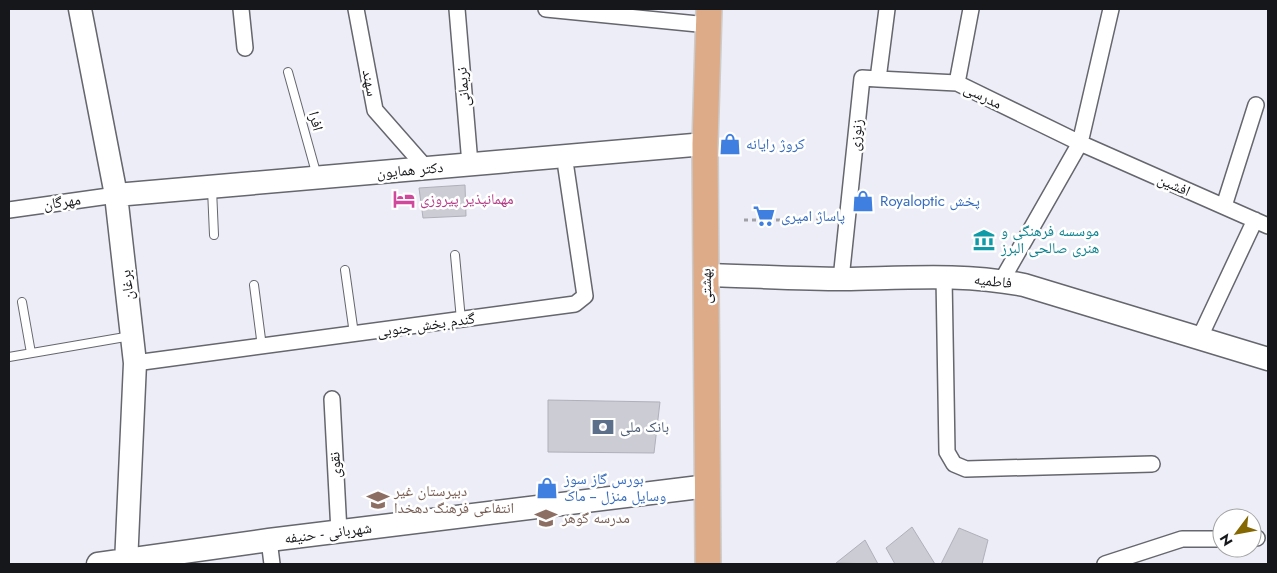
<svg xmlns="http://www.w3.org/2000/svg" width="1277" height="573" viewBox="0 0 1277 573" font-family="Jost,'Noto Naskh Arabic',sans-serif">
<style>
.building{fill:#ccccd5;stroke:#afb0b9}
.lines{fill:none;stroke-linecap:round;stroke-linejoin:round}
.lane-casing{stroke:#65666e;stroke-width:10}
.street-casing{stroke:#65666e;stroke-width:18}
.secondary-casing{stroke:#65666e;stroke-width:25}
.primary-casing{stroke:#cccccd;stroke-width:28}
.path{stroke:#a0a1a8;stroke-width:3;stroke-dasharray:4 4;stroke-linecap:butt}
.lane{stroke:#fff;stroke-width:8}
.street{stroke:#fff;stroke-width:15}
.secondary{stroke:#fff;stroke-width:22}
.primary{stroke:#deab88;stroke-width:25}
.labels{text-anchor:middle;stroke-width:5;stroke-linejoin:round;paint-order:stroke}
.street-label{font-size:15px;fill:#16171a;stroke:#fff}
.shop-label{font-size:15px;fill:#366cbe;stroke:#fff;text-anchor:start}
.hotel-label{font-size:15px;fill:#b23c85;stroke:#fff;text-anchor:start}
.culture-label{font-size:15px;fill:#0d838f;stroke:#fff;text-anchor:start}
.service-label{font-size:15px;fill:#4e5e75;stroke:#fff;text-anchor:start}
.education-label{font-size:15px;fill:#785e54;stroke:#fff;text-anchor:start}
</style>
<rect width="100%" height="100%" fill="#ecedf6"/>
<path class="building" d="M465,185L466,216L423,218L419,188Z
M548,400L660,402L654,453L548,452Z
M912,527L935,564H895L886,548Z
M959,528L988,540L982,564H941Z
M865,540L878,564L836,563Z"/>
<g class="lines">
<g class="lane-casing">
<path id="lane" d="M288,72L317,176
M212,189L214,235
M455,255L461,320
M345,270L354,334
M254,285L262,347
M22,302L31,353
M9,357L131,336"/>
</g>
<g class="street-casing">
<path id="street" d="M241,9L245,48
M356,9L375,110L426,168
M457,9L470,164
M546,9L708,25
M1111,9L1080,143L1268,226
M878,79L957,83L1080,143L1002,280
M957,83L971,9
M1224,206L1256,105
M9,210L116,195
M944,277L947,452L954,464L966,469L1152,464
M841,279L862,78L878,79L887,9
M1199,339L1255,220
M135,363L575,304L585,296L566,168
M332,399L339,532
M1252,538H1257
M269,540L272,564
M1105,564L1182,539H1222"/>
</g>
<g class="secondary-casing">
<path id="secondary" d="M80,9L116,195L135,363L126,564
M116,195L705,144
M706,275C752,276 798,279 844,279C904,278 965,273 1024,285L1268,359
M98,564L269,540L708,486"/>
</g>
<g class="primary-casing">
<path id="primary" d="M708,564L705,144L709,9"/>
</g>
<path class="path" d="M744,220H832"/>
<use href="#lane" class="lane"/>
<use href="#street" class="street"/>
<use href="#secondary" class="secondary"/>
<use href="#primary" class="primary"/>
</g>
<defs>
<g id="shop-bare" transform="scale(1.725)"><path d="M-5-2.5h2.3a2.7 3.5 0 0 1 5.4 0H5L5.5 6h-11ZM-1.5-2.5h3a1.5 2.3 0 0 0-3 0Z" fill="#3f7fe0" stroke="#fff" stroke-width="2.5" paint-order="stroke"/></g>
<g id="hotel-bare" transform="scale(1.725)"><path d="M-6-4.5h1.5V1H6V5H4.5V3h-9V5H-6ZM-4 0a1.8 1.8 0 1 1 3.6 0ZM.5 0V-2.5h3Q6-2.5 6 0Z" fill="#d1479c" stroke="#fff" stroke-width="2.5" paint-order="stroke"/></g>
<g id="supermarket-bare" transform="scale(1.725)"><path d="M-6-5.5h2.5l.6 2H6L4.5 2H-2.5L-4.4-4H-6ZM-1.5 3.2a1.3 1.3 0 1 0 .1 0ZM3 3.2a1.3 1.3 0 1 0 .1 0Z" fill="#3f7fe0" stroke="#fff" stroke-width="2.5" paint-order="stroke"/></g>
<g id="museum-bare" transform="scale(1.725)"><path d="M0-6L6-3V-2H-6V-3ZM-5-1h2V3h-2ZM-1-1h2V3h-2ZM3-1h2V3H3ZM-6 4H6V6H-6Z" fill="#0f9aa8" stroke="#fff" stroke-width="2.5" paint-order="stroke"/></g>
<g id="bank-bare" transform="scale(1.725)"><path d="M-6-4H6V4H-6ZM0-2.3a2.3 2.3 0 1 0 0 4.6a2.3 2.3 0 1 0 0-4.6Z" fill="#5c6f8a" stroke="#fff" stroke-width="2.5" paint-order="stroke"/></g>
<g id="school-bare" transform="scale(1.725)"><path d="M0-5L7-2L0 1L-7-2ZM-4 1L0 2.5L4 1V4Q0 6-4 4Z" fill="#8d6e63" stroke="#fff" stroke-width="2.5" paint-order="stroke"/></g>
</defs>
<g fill-rule="evenodd">
<use href="#shop-bare" x="730" y="144"/>
<use href="#hotel-bare" x="404" y="199"/>
<use href="#shop-bare" x="863" y="201"/>
<use href="#supermarket-bare" x="764" y="216"/>
<use href="#museum-bare" x="984" y="240"/>
<use href="#bank-bare" x="603" y="427"/>
<use href="#shop-bare" x="547" y="488"/>
<use href="#school-bare" x="378" y="500"/>
<use href="#school-bare" x="546" y="518"/>
</g>
<g class="labels">
<g class="street-label">
<text transform="translate(370 83) rotate(79)" y="5">سهند</text>
<text transform="translate(463 87) rotate(-95)" y="5">نریمانی</text>
<text transform="translate(983 96) rotate(26)" y="5">مدرسی</text>
<text transform="translate(316 121) rotate(75)" y="5">افرا</text>
<text transform="translate(856 135) rotate(-84)" y="5">زنوزی</text>
<text transform="translate(410 170) rotate(-5)" y="5">دکتر همایون</text>
<text transform="translate(1174 185) rotate(24)" y="5">افشین</text>
<text transform="translate(62 202) rotate(-8)" y="5">مهرگان</text>
<text transform="translate(993 281) rotate(6)" y="5">فاطمیه</text>
<text transform="translate(127 285) rotate(-97)" y="5">برغان</text>
<text transform="translate(706 286) rotate(-91)" y="5">بهشتی</text>
<text transform="translate(426 325) rotate(-8)" y="5">گندم بخش جنوبی</text>
<text transform="translate(335 465) rotate(-93)" y="5">نقوی</text>
<text transform="translate(328 533) rotate(-7)" y="5">شهربانی - حنیفه</text>
</g>
<g class="shop-label">
<text x="746" y="149">کروژ رایانه</text>
<text x="880" y="206">Royaloptic پخش</text>
<text x="781" y="221">پاساژ امیری</text>
<text x="564" y="484">بورس گاز سوز<tspan x="564" dy="17">وسایل منزل -- ماک</tspan></text>
</g>
<g class="hotel-label">
<text x="420" y="204">مهمانپذیر پیروزی</text>
</g>
<g class="culture-label">
<text x="1001" y="236">موسسه فرهنگی و<tspan x="1001" dy="17">هنری صالحی البرز</tspan></text>
</g>
<g class="service-label">
<text x="620" y="432">بانک ملی</text>
</g>
<g class="education-label">
<text x="394" y="496">دبیرستان غیر<tspan x="394" dy="17">انتفاعی فرهنگ دهخدا</tspan></text>
<text x="562" y="523">مدرسه گوهر</text>
</g>
</g>
<rect width="1277" height="573" fill="none" stroke="#16171a" stroke-width="20"/>
<g transform="translate(1237 533) rotate(238)"><circle r="24" fill="#ffffff" stroke="#a2a2a3"/>
<path d="M0-4L9 19L0 12L-9 19Z" fill="#856801"/>
<text y="-8" font-size="14" font-weight="bold" text-anchor="middle" fill="#16171a">N</text>
</g>
</svg>
